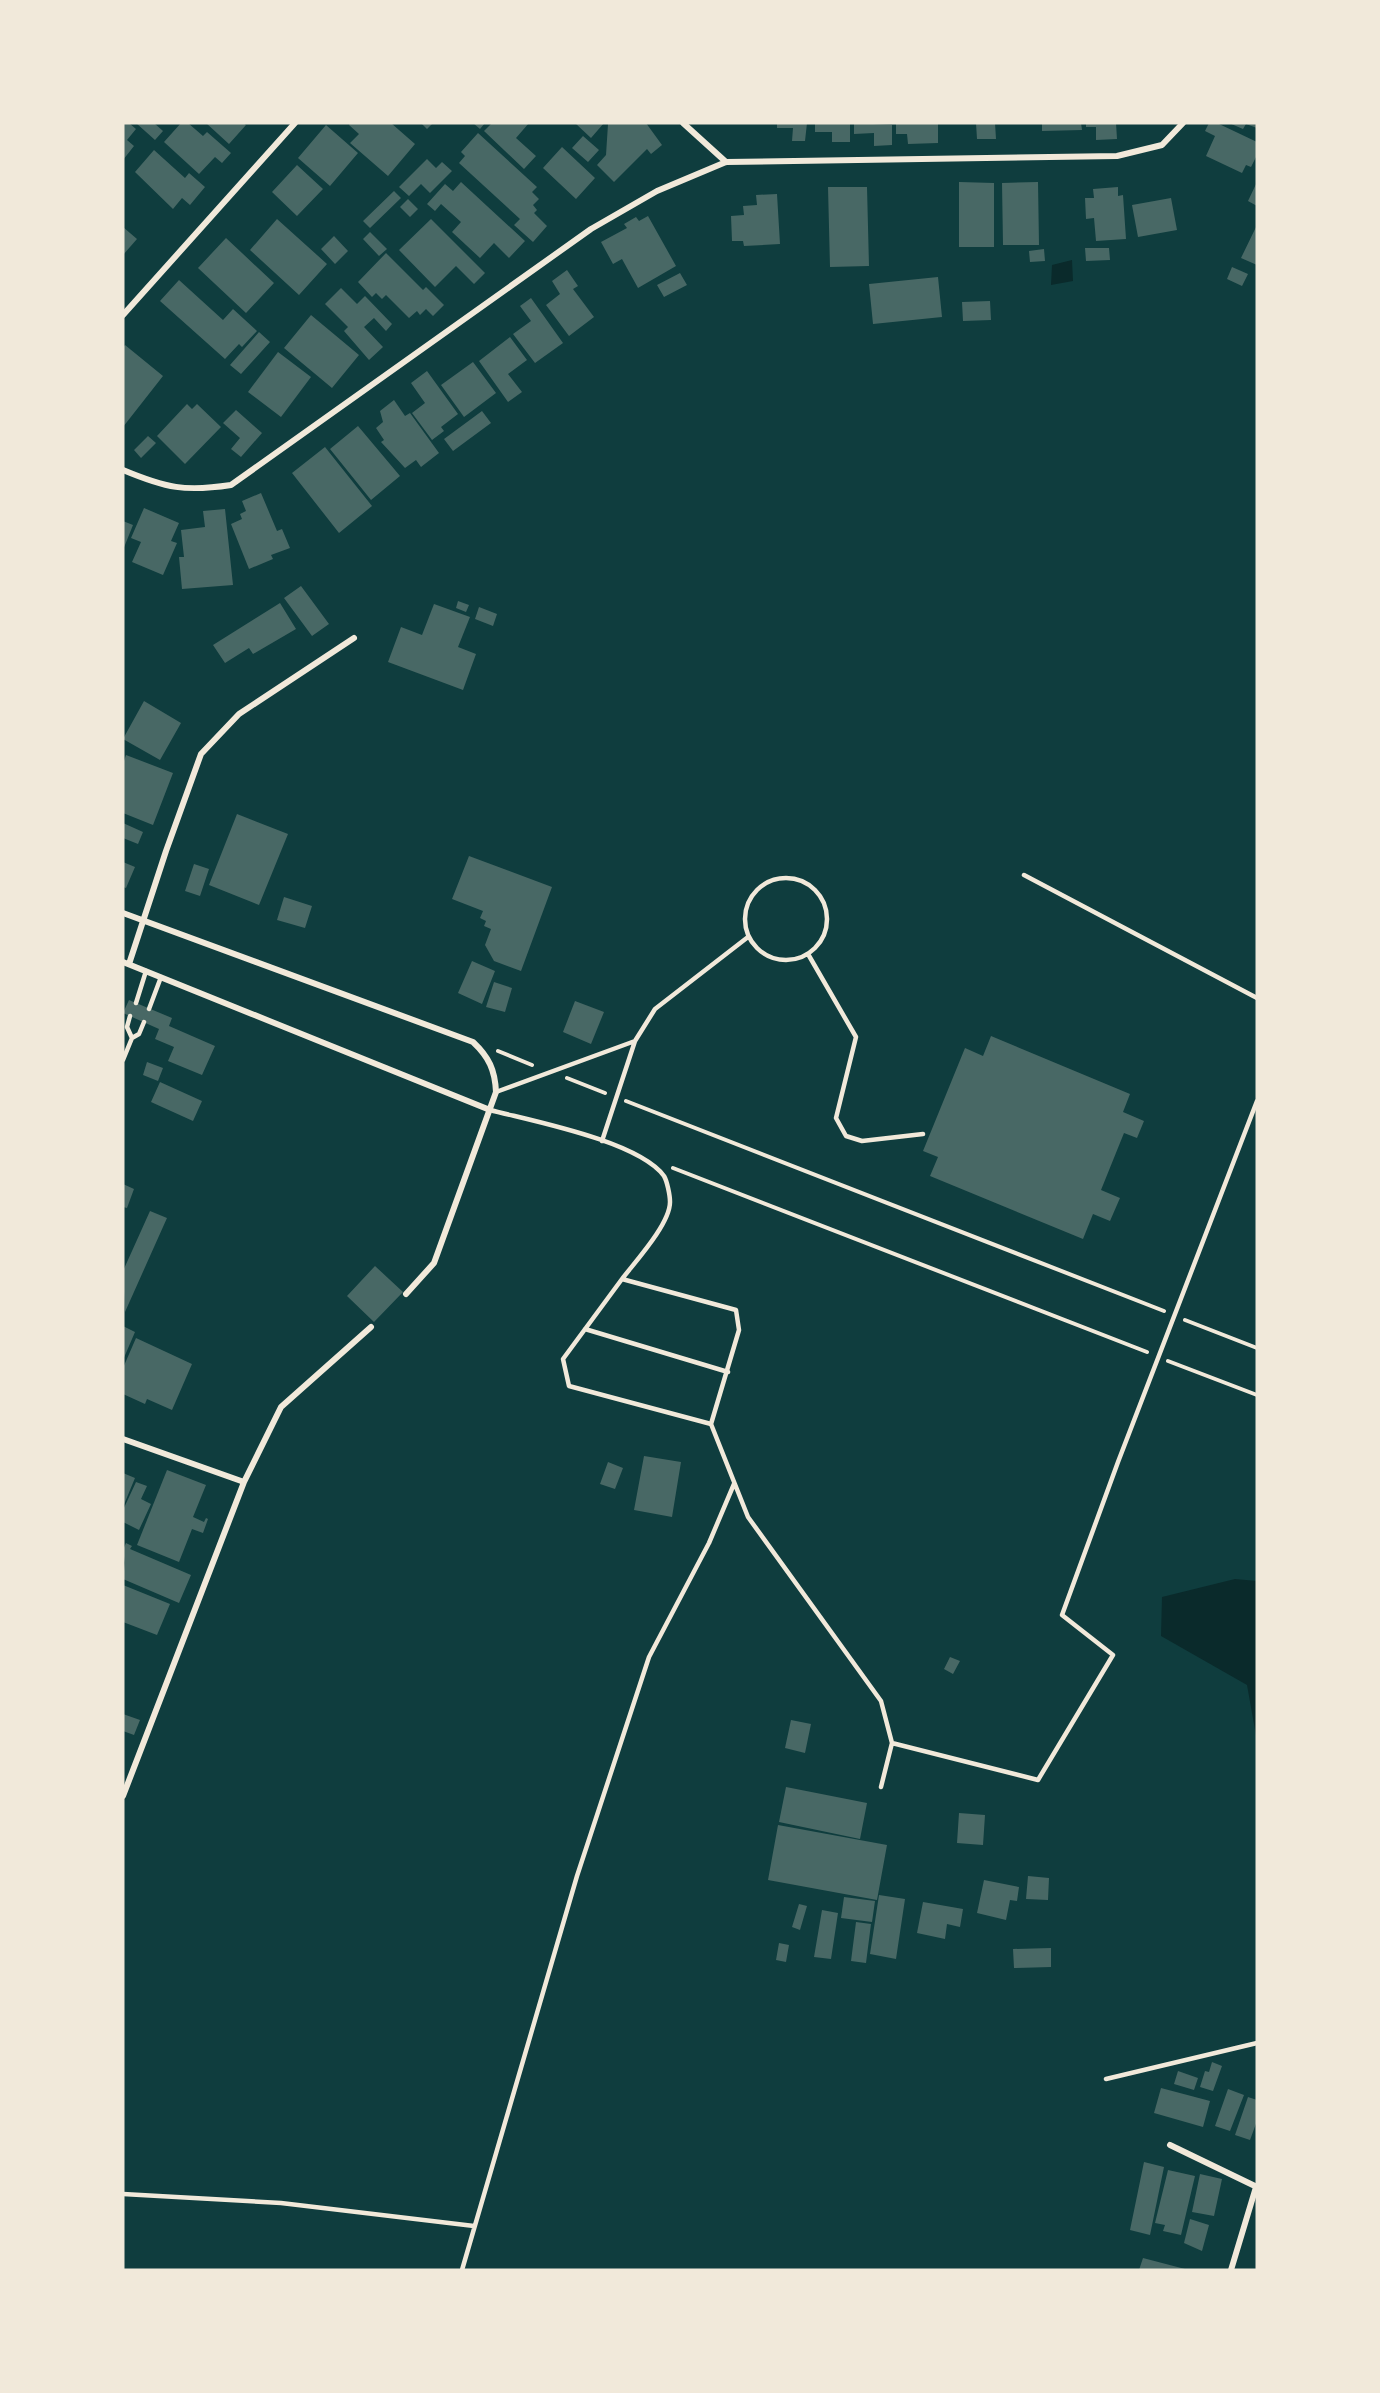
<svg xmlns="http://www.w3.org/2000/svg" width="1380" height="2393" viewBox="0 0 1380 2393" font-family="Manrope,sans-serif">
<style>
.water{fill:#0a2a2b}
.building{fill:#486865}
.lines{fill:none;stroke-linecap:round;stroke-linejoin:round}
.path{stroke:#f1e9da;stroke-width:4}
.service{stroke:#f1e9da;stroke-width:4.5}
.minor{stroke:#f1e9da;stroke-width:6}
</style>
<rect width="100%" height="100%" fill="#0f3d3e"/>
<path class="water" d="M1072,260L1073,281L1051,285L1052,265Z
M1235,1579L1257,1581V1741L1247,1685L1161,1636L1162,1597Z"/>
<path class="building" d="M123,123H129L136,129L127,140L134,146L123,160Z
M136,123H154L163,131L155,140Z
M181,123H188L203,136L207,132L231,153L222,163L215,157L199,174L164,142Z
M206,123H243L246,125L229,144Z
M350,123H391L415,144L388,176L350,143L359,134L349,125Z
M421,123H433L427,129Z
M473,123H485L480,129Z
M492,123H529L516,138L536,156L524,169L484,131Z
M575,123H604L591,138Z
M646,123L662,145L651,154L647,149L614,182L597,165L606,155L608,124Z
M777,123H807L805,141H792L793,128H777Z
M815,123H850V142H832V132H815Z
M854,123L892,125V145L874,146V133L854,134Z
M896,123H938V143L908,144L907,134H896Z
M976,123H995L996,139H977Z
M1042,123H1081L1082,130L1042,131Z
M1086,123H1116L1117,139L1096,140V127H1086Z
M1209,123H1217L1257,142V155L1251,167L1246,165L1242,173L1206,156L1215,136L1205,131Z
M1229,123H1257V128L1246,124L1243,129Z
M326,125L358,153L330,186L298,158Z
M478,133L537,187L532,192L539,199L533,205L537,210L534,213L547,226L533,242L514,225L520,219L459,163L465,156L461,152Z
M583,136L599,150L588,162L572,148Z
M562,147L595,178L576,199L543,168Z
M154,150L185,178L189,173L205,187L190,205L182,198L173,209L135,172Z
M427,159L436,168L442,162L452,171L430,193L421,184L409,196L399,187Z
M297,165L323,189L297,216L272,192Z
M461,182L525,241L509,258L494,243L480,258L452,232L461,222L441,204L435,211L427,204L445,184L453,191Z
M959,182L994,183V247H959Z
M1038,182L1039,245H1003L1002,183Z
M1257,182V206L1248,201Z
M828,187H867L869,266L830,267Z
M1118,187V196L1123,195L1126,239L1096,241L1094,218L1086,219L1085,198H1094L1093,189Z
M394,191L401,198L370,228L363,221Z
M777,194L780,244L744,246L743,241H732L731,216L744,215L743,206L757,205L756,195Z
M1171,198L1177,230L1138,237L1132,205Z
M408,199L418,209L410,217L400,207Z
M648,216L676,266L638,288L622,259L613,264L601,242L627,228L624,224L636,217L639,221Z
M277,219L327,264L299,295L250,250Z
M431,219L485,273L474,284L456,266L435,287L399,250Z
M1257,225V265L1241,258Z
M123,227L137,239L123,255Z
M370,232L387,249L379,256L363,239Z
M334,236L348,251L335,264L321,249Z
M226,238L274,283L246,313L198,268Z
M1085,248H1109L1110,260L1086,261Z
M1044,249L1045,261L1030,262L1029,251Z
M386,253L423,290L426,287L444,305L433,316L426,309L420,315L417,311L409,318L386,295L382,299L376,293L372,297L358,282Z
M1232,267L1248,274L1242,286L1227,279Z
M567,270L578,286L573,289L594,317L569,336L546,305L560,294L552,281Z
M680,273L687,285L664,297L657,285Z
M938,277L942,317L873,324L869,284Z
M179,280L223,320L233,309L257,331L242,347L239,344L225,359L160,301Z
M341,288L357,304L365,296L392,324L386,331L374,318L364,327L383,347L369,360L344,331L348,327L325,304Z
M531,298L563,343L535,363L513,334L531,321L520,306Z
M990,301L991,320L963,321L962,302Z
M311,315L359,355L332,388L284,348Z
M259,332L270,342L241,374L230,365Z
M510,337L527,360L508,374L522,392L508,402L479,361Z
M125,345L163,376L123,427V348Z
M278,352L311,377L281,417L248,392Z
M473,362L496,393L464,417L441,385Z
M427,371L458,414L441,427L444,431L432,440L412,413L425,403L411,383Z
M394,400L405,416L410,413L439,453L421,467L416,460L405,468L381,442L384,440L376,428L383,422L380,411Z
M187,404L192,409L197,404L221,427L185,464L157,436Z
M236,410L262,433L241,457L231,449L240,438L223,423Z
M482,411L491,423L453,451L444,439Z
M358,426L400,476L371,500L330,449Z
M148,436L156,443L141,458L134,450Z
M325,447L372,506L339,533L292,473Z
M261,493L277,531L282,529L290,548L271,555L273,559L249,569L231,524L242,519L240,514L246,511L242,501Z
M144,508L179,523L171,541L177,543L163,575L132,562L141,542L131,538Z
M225,509L233,585L182,589L179,557H184L181,530L205,527L203,511Z
M123,521L133,525L123,550Z
M301,586L329,624L312,636L284,598Z
M458,601L469,605L466,612L456,608Z
M280,603L296,629L253,654L249,648L225,663L213,645Z
M434,604L470,617L458,647L476,654L463,690L388,662L401,627L422,635Z
M479,607L497,614L493,626L475,619Z
M144,701L181,723L160,760L123,739Z
M126,755L173,773L153,825L123,813V764Z
M237,814L288,834L259,905L209,885Z
M123,823L143,832L138,844L123,838Z
M469,856L552,887L521,971L494,961L485,945L491,929L484,926L486,921L480,918L483,911L452,899Z
M123,862L135,867L126,888L123,887Z
M194,864L209,869L200,896L185,891Z
M284,897L312,906L305,928L277,920Z
M472,961L495,971L482,1004L458,993Z
M494,982L512,988L505,1012L486,1007Z
M129,1000L172,1018L169,1026L215,1046L202,1075L168,1061L174,1047L155,1039L159,1029L123,1013Z
M575,1001L604,1012L591,1044L563,1032Z
M991,1036L1130,1094L1123,1112L1144,1121L1137,1138L1124,1133L1101,1190L1120,1198L1110,1221L1093,1214L1083,1239L930,1176L938,1157L923,1151L965,1048L983,1056Z
M147,1062L163,1068L158,1081L143,1075Z
M160,1082L202,1101L193,1121L151,1102Z
M123,1184L134,1189L127,1208L123,1207Z
M150,1211L167,1218L125,1312L123,1271Z
M375,1266L403,1292L374,1322L347,1296Z
M123,1326L135,1332L123,1360Z
M136,1338L192,1364L172,1410L147,1399L145,1404L123,1394V1368Z
M644,1456L681,1462L672,1517L634,1510Z
M608,1462L623,1468L615,1489L600,1484Z
M167,1470L206,1485L193,1517L204,1522L206,1518L208,1519L203,1533L192,1529L179,1562L137,1545Z
M123,1473L135,1478L123,1507Z
M136,1482L147,1486L141,1499L151,1504L139,1530L123,1522V1510Z
M126,1543L132,1546L130,1549L191,1575L179,1603L123,1579L125,1563L123,1550Z
M123,1585L170,1604L157,1635L123,1622Z
M950,1657L960,1661L953,1674L944,1669Z
M123,1714L140,1720L134,1735L123,1731Z
M791,1720L811,1724L805,1753L785,1748Z
M786,1787L867,1803L860,1839L779,1822Z
M959,1813L985,1815L983,1845L957,1843Z
M778,1825L887,1845L877,1900L768,1880Z
M1028,1876L1049,1878L1048,1900L1026,1899Z
M984,1880L1019,1887L1017,1901L1010,1900L1006,1920L977,1913Z
M879,1895L905,1899L896,1959L870,1954Z
M844,1897L875,1901L872,1922L841,1918Z
M923,1902L963,1909L960,1927L947,1924L945,1939L917,1933Z
M799,1904L807,1906L800,1930L792,1927Z
M822,1910L838,1913L831,1959L814,1957Z
M856,1922L871,1924L866,1963L851,1961Z
M779,1943L789,1945L786,1962L776,1960Z
M1051,1948V1967L1014,1968L1013,1949Z
M1212,2062L1222,2066L1213,2091L1200,2087L1205,2071L1209,2072Z
M1178,2071L1198,2078L1194,2090L1174,2084Z
M1161,2088L1210,2101L1203,2127L1154,2113Z
M1228,2089L1244,2095L1230,2131L1215,2126Z
M1248,2097L1257,2100V2121L1250,2140L1235,2135Z
M1144,2162L1164,2167L1150,2235L1130,2230Z
M1168,2170L1195,2176L1181,2235L1163,2231L1165,2225L1155,2223Z
M1200,2174L1222,2179L1214,2216L1192,2212Z
M1190,2219L1209,2225L1202,2251L1184,2243Z
M1143,2258L1185,2269V2270H1139Z"/>
<g class="lines">
<path class="path" d="M498,1051L532,1065
M567,1078L605,1093
M626,1101L1164,1311
M673,1168L1147,1352
M1185,1320L1257,1348
M1168,1361L1257,1395"/>
<path class="service" d="M1024,875L1257,998
M745 919a41 41 0 1 1 82 0a41 41 0 1 1-82 0Z
M808,954L856,1037L836,1118L846,1136L862,1141L923,1134
M136,1003L146,971
M149,1009L161,977
M130,1016L127,1027L132,1038
M123,1060L132,1038L139,1034L144,1022
M496,1092L635,1041
M490,1110C532,1121 638,1141 664,1176C667,1181 670,1195 670,1202C670,1224 635,1262 622,1279L736,1310L739,1330L711,1424L748,1517L881,1701L892,1743L881,1787
M602,1141L635,1041L655,1009L748,937
M622,1279L563,1359L569,1386L711,1424
M585,1329L728,1372
M892,1743L1038,1780L1113,1655L1062,1615L1118,1462L1257,1101
M1106,2079L1257,2043
M123,2194L281,2203L474,2226
M462,2270L577,1876L649,1657L709,1543L734,1484"/>
<path class="minor" d="M683,123L726,162
M123,315L295,123
M123,470C166,488 185,492 231,485L591,229L657,191L726,162L1117,156L1162,145L1183,123
M123,913L473,1042C489,1057 495,1070 496,1092L434,1263L406,1294
M123,962L490,1110
M129,964L166,851L201,754L239,714L354,638
M123,1439L244,1482
M123,1796L244,1482L281,1407L371,1327
M1170,2145L1257,2187
M1231,2270L1256,2187"/>
</g>
<rect width="1380" height="2393" fill="none" stroke="#f1e9da" stroke-width="249"/>
</svg>
